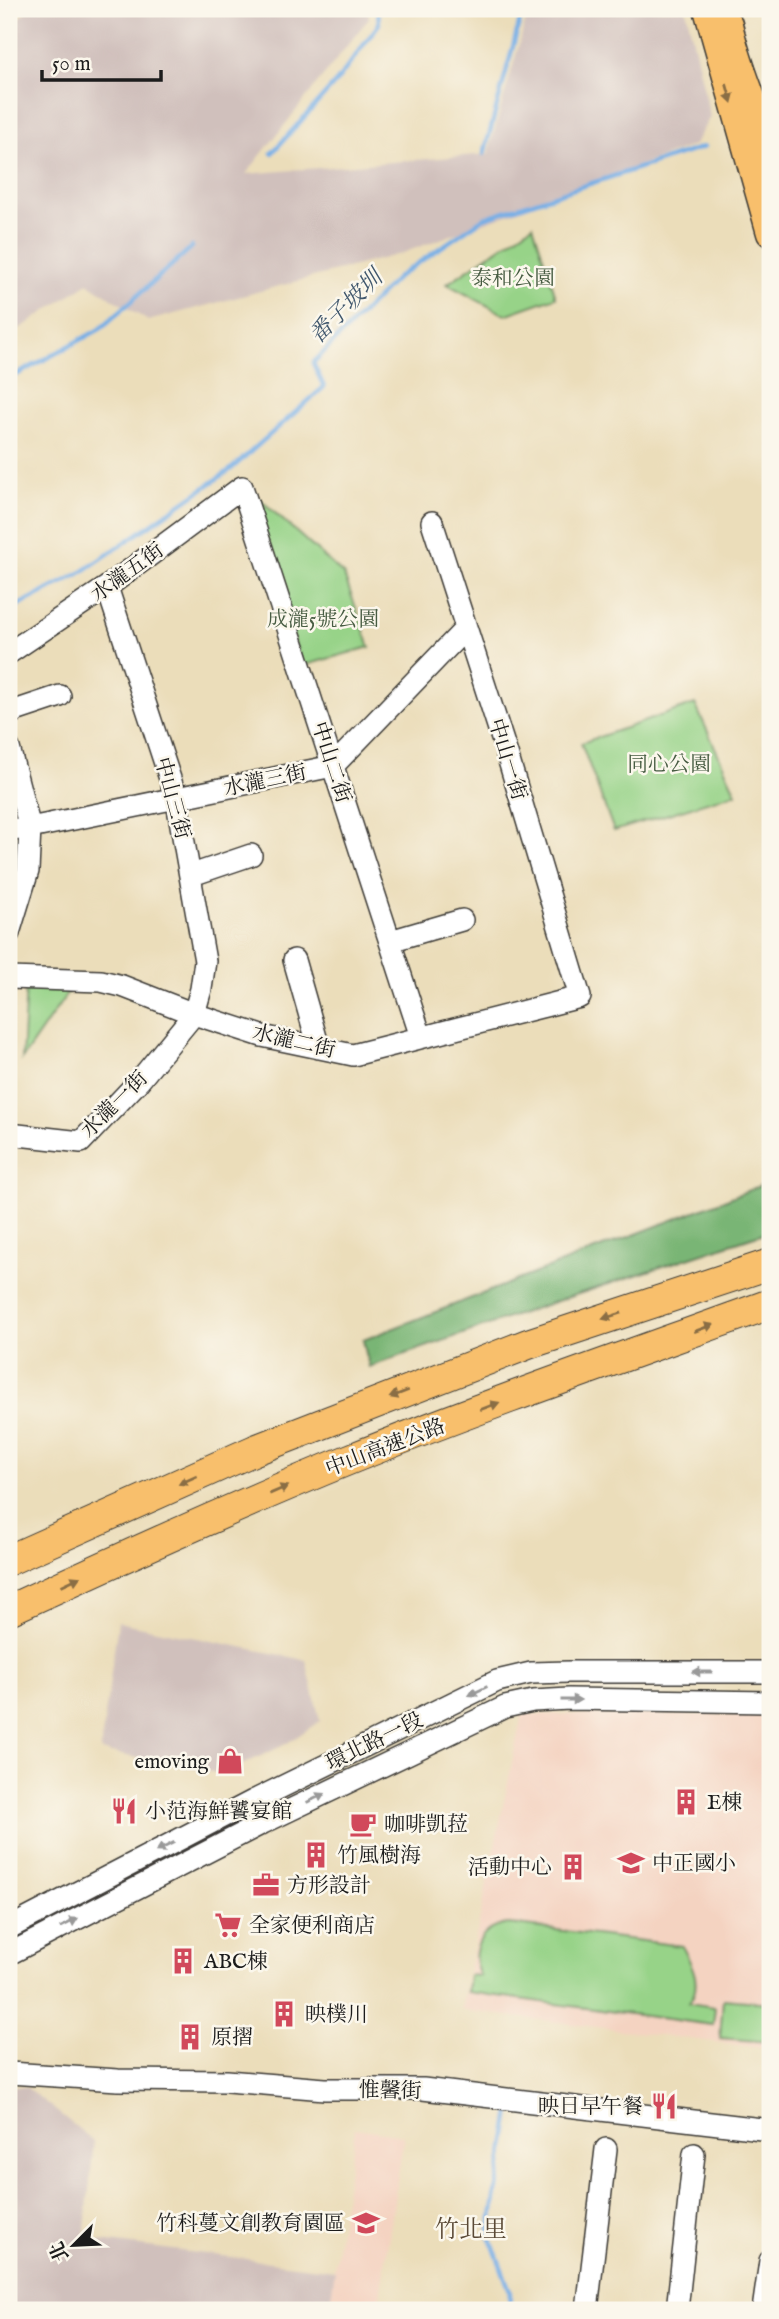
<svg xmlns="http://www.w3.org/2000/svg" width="779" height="2319" viewBox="0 0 779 2319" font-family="'IM FELL English','Noto Serif TC',serif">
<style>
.built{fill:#f4d3c1}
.industrial{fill:#d0c0bc}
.green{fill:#97d388;stroke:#5a7852;stroke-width:2}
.forest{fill:#79b574;stroke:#4a6848;stroke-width:2}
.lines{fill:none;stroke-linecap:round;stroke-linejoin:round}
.stream{stroke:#77afe6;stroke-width:4.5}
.minor-casing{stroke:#3b3934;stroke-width:24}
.major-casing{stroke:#3b3934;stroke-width:29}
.highway-casing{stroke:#3b3934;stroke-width:32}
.minor{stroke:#fff;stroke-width:21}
.major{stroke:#f8bf6c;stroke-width:26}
.highway{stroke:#f8bf6c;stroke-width:30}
.oneway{fill:#8a6e44}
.oneway2{fill:#999}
.labels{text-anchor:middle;stroke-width:5;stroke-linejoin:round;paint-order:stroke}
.park-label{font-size:21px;fill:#475c42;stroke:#fbf7ec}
.street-label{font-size:21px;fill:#1c1c1c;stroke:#fbf7ec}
.poi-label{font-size:21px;fill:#1c1c1c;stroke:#fbf7ec;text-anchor:start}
.water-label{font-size:23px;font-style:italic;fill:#40576d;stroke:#fbf7ec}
.quarter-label{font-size:24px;fill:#5b4a37;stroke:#fbf7ec}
</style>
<rect width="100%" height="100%" fill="#fbf7ec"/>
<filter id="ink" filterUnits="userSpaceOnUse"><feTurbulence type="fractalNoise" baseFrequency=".0143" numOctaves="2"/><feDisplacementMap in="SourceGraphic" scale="14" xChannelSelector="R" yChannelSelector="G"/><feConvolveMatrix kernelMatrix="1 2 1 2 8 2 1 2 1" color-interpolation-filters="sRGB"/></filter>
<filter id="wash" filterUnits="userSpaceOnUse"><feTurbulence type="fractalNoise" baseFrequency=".00686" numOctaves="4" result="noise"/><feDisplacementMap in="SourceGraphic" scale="28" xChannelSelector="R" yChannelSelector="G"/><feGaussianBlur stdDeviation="1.57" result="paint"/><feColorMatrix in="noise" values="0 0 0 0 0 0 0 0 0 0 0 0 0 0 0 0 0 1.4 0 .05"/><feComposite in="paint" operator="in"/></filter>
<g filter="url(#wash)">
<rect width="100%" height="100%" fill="#ebddba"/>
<path class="built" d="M522,1714L770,1715V2049L461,2010Z
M355,2128L404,2135L378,2310H328Z"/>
<path class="industrial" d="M28,9H368L369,18L246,174L488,154L529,9H686L710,117L694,145L400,254L148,321L88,283L9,336V30Z
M118,1622L306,1660L320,1721L286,1744L223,1774L100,1751Z
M9,2086L26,2087L94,2141L84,2239L335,2270L329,2310H9Z"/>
<path class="green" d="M533,225L556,297L505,315L447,284Z
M243,484L344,575L370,647L302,666Z
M695,704L736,793L614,831L581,743Z
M26,984L73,985L22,1059Z
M509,1924L682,1946C692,1965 703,1983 689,2003L715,2007L713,2025L467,1992L469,1975L480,1976C468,1951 481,1927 509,1924Z
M723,1999L770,2003V2042L720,2038Z"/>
<path class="forest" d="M770,1182V1231L551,1303L369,1367L363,1340Z"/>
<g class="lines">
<path class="stream" d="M272,153L337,81L379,24L378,9
M484,154L523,9
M9,379L100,329L192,247
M9,610L79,574L230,470L324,387L313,363L399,276L484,218L704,147
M509,2310L510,2291L489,2234L510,2112"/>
</g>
</g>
<g filter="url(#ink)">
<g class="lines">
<g class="minor-casing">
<path id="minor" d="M9,653L107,587L242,487L421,1037
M9,713L60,696
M9,748L30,828L28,871L9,933
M9,830L30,828L333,766L466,628
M192,875L251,855
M390,941L462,920
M294,960L319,1048
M9,978L101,981L122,986L194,1014L262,1036L353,1055L580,997L507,754L432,522
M9,1134L81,1142L139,1081L194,1014L201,989L205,961L176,797L107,587
M9,1928L253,1801L497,1681L531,1673L569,1672H770
M9,1954L263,1823L505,1707L533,1701L569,1699L770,1702
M9,2073L118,2080L227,2081L325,2089H423L770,2130
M587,2310L606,2149
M677,2310L694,2154
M763,2310L770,2261"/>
</g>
<g class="major-casing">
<path id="major" d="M707,9L770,233
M729,24C738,69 760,110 770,155"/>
</g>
<g class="highway-casing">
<path id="highway" d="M9,1560L255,1450L528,1344L770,1264
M9,1610C121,1558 233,1507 348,1460C487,1404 629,1355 770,1304"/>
</g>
<use href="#minor" class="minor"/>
<use href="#major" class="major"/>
<use href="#highway" class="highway"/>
</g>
<defs><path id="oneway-solid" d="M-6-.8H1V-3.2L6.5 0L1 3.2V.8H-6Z" transform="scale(1.75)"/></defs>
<g class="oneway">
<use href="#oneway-solid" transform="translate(729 93) rotate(74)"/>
<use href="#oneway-solid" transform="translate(612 1316) rotate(162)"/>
<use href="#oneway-solid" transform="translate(704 1328) rotate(-20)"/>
<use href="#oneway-solid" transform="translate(399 1394) rotate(159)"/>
<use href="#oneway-solid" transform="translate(490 1406) rotate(-21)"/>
<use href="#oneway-solid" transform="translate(188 1480) rotate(156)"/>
<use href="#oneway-solid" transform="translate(279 1490) rotate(-23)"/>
<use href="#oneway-solid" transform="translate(71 1581) rotate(-25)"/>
</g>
<g class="oneway2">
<use href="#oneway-solid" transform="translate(702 1672) rotate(-180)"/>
<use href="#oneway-solid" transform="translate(478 1691) rotate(154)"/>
<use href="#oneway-solid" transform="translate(571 1700)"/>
<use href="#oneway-solid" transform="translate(316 1798) rotate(-26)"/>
<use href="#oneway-solid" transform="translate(165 1847) rotate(153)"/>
<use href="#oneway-solid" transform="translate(69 1923) rotate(-27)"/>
</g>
</g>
<defs>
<g id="shop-bare" transform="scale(2.1)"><path d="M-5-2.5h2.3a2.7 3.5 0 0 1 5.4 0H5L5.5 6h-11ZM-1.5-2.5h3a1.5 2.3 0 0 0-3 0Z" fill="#d1495b" stroke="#fbf7ec" stroke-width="2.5" paint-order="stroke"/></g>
<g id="building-bare" transform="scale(2.1)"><path d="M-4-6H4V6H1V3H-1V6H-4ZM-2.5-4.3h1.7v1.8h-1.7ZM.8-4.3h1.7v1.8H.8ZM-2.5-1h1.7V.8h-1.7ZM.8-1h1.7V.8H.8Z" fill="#d1495b" stroke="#fbf7ec" stroke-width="2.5" paint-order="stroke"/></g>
<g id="restaurant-bare" transform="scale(2.1)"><path d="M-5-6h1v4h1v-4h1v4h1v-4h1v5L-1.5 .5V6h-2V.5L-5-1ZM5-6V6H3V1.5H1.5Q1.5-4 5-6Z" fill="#d1495b" stroke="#fbf7ec" stroke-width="2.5" paint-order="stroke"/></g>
<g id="cafe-bare" transform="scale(2.1)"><path d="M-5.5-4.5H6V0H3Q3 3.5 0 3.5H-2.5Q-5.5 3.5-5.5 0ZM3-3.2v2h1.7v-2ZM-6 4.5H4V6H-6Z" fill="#d1495b" stroke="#fbf7ec" stroke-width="2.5" paint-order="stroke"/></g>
<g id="school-bare" transform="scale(2.1)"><path d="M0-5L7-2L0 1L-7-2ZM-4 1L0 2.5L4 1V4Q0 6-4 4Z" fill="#d1495b" stroke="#fbf7ec" stroke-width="2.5" paint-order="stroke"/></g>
<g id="office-bare" transform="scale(2.1)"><path d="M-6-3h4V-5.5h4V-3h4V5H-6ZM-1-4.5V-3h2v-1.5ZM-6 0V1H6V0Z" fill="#d1495b" stroke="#fbf7ec" stroke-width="2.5" paint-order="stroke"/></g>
<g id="supermarket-bare" transform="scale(2.1)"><path d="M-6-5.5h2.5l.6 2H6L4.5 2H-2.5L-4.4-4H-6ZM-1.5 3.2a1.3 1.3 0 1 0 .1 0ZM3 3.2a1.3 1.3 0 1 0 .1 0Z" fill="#d1495b" stroke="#fbf7ec" stroke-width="2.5" paint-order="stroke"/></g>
</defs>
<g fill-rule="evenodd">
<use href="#shop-bare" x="230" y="1761"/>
<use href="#building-bare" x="686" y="1802"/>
<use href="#restaurant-bare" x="124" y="1811"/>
<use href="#cafe-bare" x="363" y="1824"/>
<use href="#building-bare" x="316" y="1855"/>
<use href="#school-bare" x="631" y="1863"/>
<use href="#building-bare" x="573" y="1867"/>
<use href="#office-bare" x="266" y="1885"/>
<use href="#supermarket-bare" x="228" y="1925"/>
<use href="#building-bare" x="183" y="1961"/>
<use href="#building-bare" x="284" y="2014"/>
<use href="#building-bare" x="190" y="2037"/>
<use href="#restaurant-bare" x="664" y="2106"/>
<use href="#school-bare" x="366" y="2223"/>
</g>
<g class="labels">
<g class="park-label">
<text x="513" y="285">泰和公園</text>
<text x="323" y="626">成瀧5號公園</text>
<text x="669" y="771">同心公園</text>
</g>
<g class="street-label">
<text transform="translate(127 572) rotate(-36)" y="7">水瀧五街</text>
<text transform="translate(508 759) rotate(73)" y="7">中山一街</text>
<text transform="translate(332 762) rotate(72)" y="7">中山二街</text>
<text transform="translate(265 780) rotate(-12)" y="7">水瀧三街</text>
<text transform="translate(173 798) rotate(75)" y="7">中山三街</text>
<text transform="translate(294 1041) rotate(13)" y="7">水瀧二街</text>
<text transform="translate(114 1104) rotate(-45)" y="7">水瀧一街</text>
<text transform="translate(385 1447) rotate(-21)" y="7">中山高速公路</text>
<text transform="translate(374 1741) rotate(-26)" y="7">環北路一段</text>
<text transform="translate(390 2090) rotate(1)" y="7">惟馨街</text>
</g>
<g class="poi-label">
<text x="209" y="1768" text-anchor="end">emoving</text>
<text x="707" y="1809">E棟</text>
<text x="145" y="1818">小范海鮮饕宴館</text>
<text x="384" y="1831">咖啡凱菈</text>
<text x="337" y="1862">竹風樹海</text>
<text x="652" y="1870">中正國小</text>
<text x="552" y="1874" text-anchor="end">活動中心</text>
<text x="287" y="1892">方形設計</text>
<text x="249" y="1932">全家便利商店</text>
<text x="204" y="1968">ABC棟</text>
<text x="305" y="2021">映樸川</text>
<text x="211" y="2044">原摺</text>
<text x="643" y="2113" text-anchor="end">映日早午餐</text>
<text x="345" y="2230" text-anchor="end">竹科蔓文創教育園區</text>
</g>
<g class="water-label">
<text transform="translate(345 306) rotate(-45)" y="8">番子坡圳</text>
</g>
<g class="quarter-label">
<text x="471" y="2237">竹北里</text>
</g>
</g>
<rect width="779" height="2319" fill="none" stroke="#fbf7ec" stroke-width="35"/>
<g transform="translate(74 2245) rotate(246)" stroke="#fbf7ec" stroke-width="5" paint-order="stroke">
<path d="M0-5L12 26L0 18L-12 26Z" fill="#1c1c1c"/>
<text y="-10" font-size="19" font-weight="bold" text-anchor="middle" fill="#1c1c1c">北</text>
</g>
<path d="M42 70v10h119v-10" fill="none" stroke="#1c1c1c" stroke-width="3.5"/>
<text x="52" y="70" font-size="21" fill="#1c1c1c" stroke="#fbf7ec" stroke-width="5" paint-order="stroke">50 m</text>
</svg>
